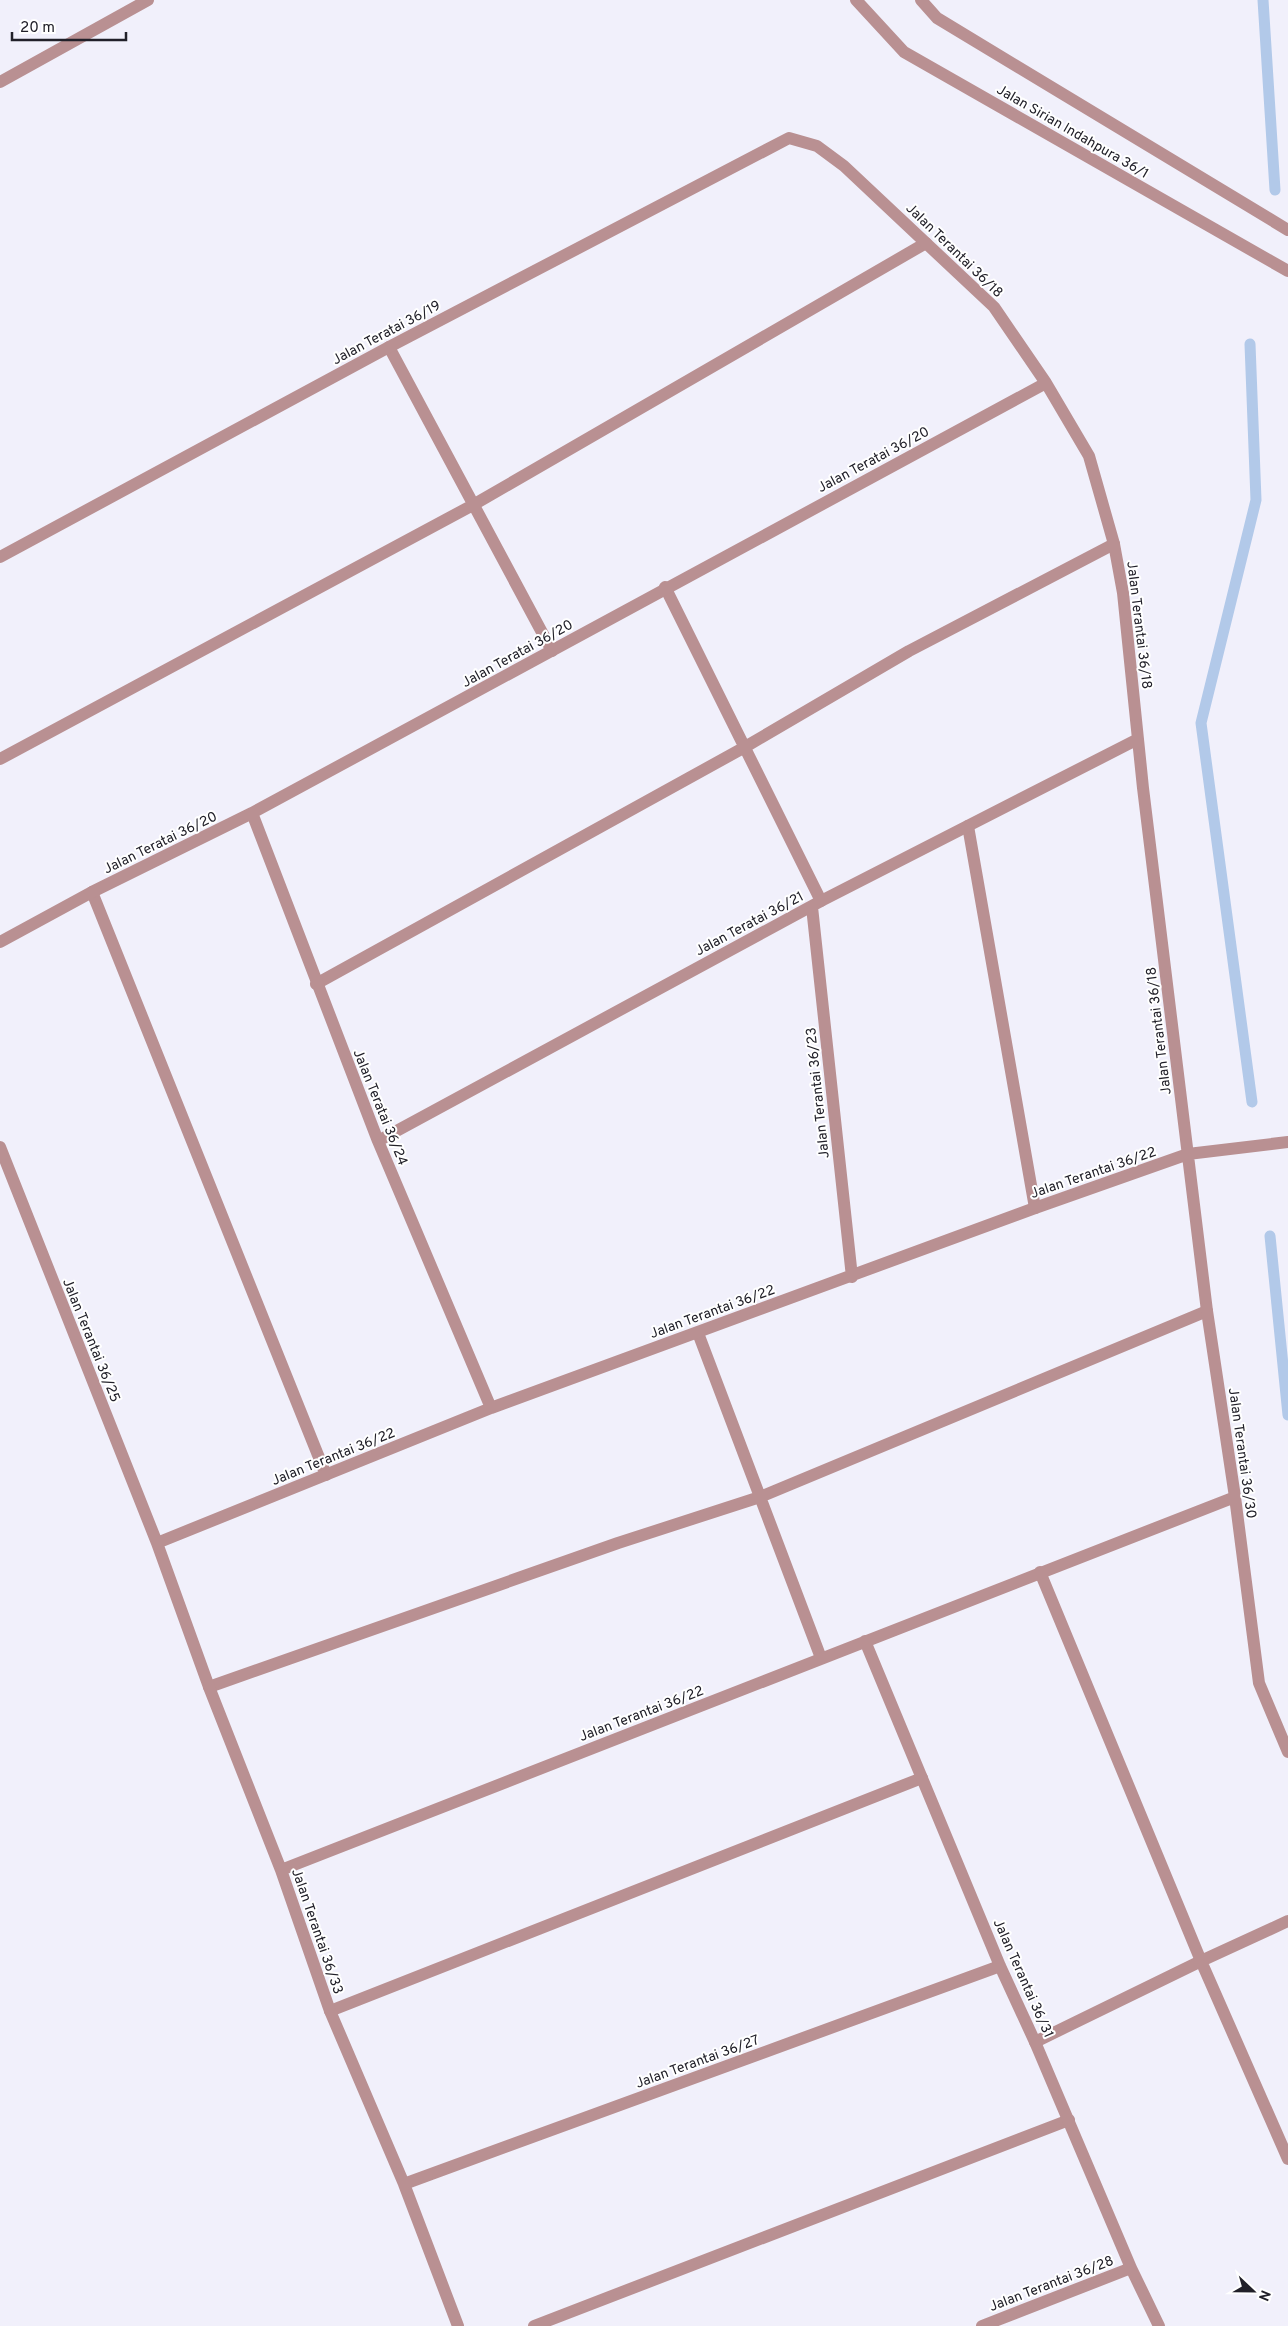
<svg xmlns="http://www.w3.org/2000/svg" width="1288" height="2326" viewBox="0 0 1288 2326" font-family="Overpass,sans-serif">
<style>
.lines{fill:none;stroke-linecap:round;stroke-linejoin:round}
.stream{stroke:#b2c9e9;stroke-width:11}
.service{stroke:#b99092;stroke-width:12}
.minor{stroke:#b99092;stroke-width:12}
.tertiary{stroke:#b99092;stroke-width:12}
.labels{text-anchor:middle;stroke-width:4;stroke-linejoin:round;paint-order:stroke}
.street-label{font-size:14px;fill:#212029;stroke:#fff}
</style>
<rect width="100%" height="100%" fill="#f1f0fb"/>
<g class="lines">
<path class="stream" d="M1263,0L1275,190
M1250,344L1256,500L1201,723L1252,1102
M1270,1236L1288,1415"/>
<path class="service" d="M389,347L552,651
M665,587L821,901
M0,759L473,505L926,243
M968,826L1035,1208
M92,892L326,1475
M316,984L745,747L909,651L1114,544
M698,1333L821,1658
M1040,1572L1201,1961L1288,2159
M209,1687L618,1543L760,1497L1207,1311
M330,2011L922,1778
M1035,2042L1201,1961L1288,1921
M534,2326L1069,2120"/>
<path class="minor" d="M0,82L148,0
M0,557L389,347L789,138L817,146L844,166L994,307L1046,383L1089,456L1114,544L1123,593L1143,788L1207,1311L1235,1497L1259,1683L1288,1752
M252,813L378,1141L491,1408
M812,907L852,1277
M0,942L92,892L252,813L1046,383
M378,1141L821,901L1138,739
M0,1147L157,1543L209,1687L281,1870L330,2011L404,2184L458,2326
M157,1543L491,1408L1035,1208L1188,1154L1288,1142
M865,1641L1000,1966L1035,2042L1131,2268L1159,2326
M281,1870L1235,1497
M404,2184L1000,1966
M982,2326L1131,2268"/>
<path class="tertiary" d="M856,0L904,52L1288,271
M921,0L937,18L1288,230"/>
</g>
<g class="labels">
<g class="street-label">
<text transform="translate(1073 131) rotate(30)" y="5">Jalan Sirian Indahpura 36/1</text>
<text transform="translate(955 250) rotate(44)" y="5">Jalan Terantai 36/18</text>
<text transform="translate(386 332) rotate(-28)" y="5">Jalan Teratai 36/19</text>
<text transform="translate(873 459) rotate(-28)" y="5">Jalan Teratai 36/20</text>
<text transform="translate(1140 625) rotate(83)" y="5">Jalan Terantai 36/18</text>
<text transform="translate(517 653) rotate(-29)" y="5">Jalan Teratai 36/20</text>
<text transform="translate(160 842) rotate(-26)" y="5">Jalan Teratai 36/20</text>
<text transform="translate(749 923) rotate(-28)" y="5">Jalan Teratai 36/21</text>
<text transform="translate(1158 1031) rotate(-97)" y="5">Jalan Terantai 36/18</text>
<text transform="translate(817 1093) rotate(-96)" y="5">Jalan Terantai 36/23</text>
<text transform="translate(381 1107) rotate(68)" y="5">Jalan Teratai 36/24</text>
<text transform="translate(1093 1172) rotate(-19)" y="5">Jalan Terantai 36/22</text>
<text transform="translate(712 1311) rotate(-20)" y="5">Jalan Terantai 36/22</text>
<text transform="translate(92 1340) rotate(68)" y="5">Jalan Terantai 36/25</text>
<text transform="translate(1243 1453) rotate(82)" y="5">Jalan Terantai 36/30</text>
<text transform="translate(333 1456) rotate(-22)" y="5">Jalan Terantai 36/22</text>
<text transform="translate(641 1713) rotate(-21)" y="5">Jalan Terantai 36/22</text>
<text transform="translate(318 1931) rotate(71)" y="5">Jalan Terantai 36/33</text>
<text transform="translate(1024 1978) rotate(66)" y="5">Jalan Terantai 36/31</text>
<text transform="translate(697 2061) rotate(-20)" y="5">Jalan Terantai 36/27</text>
<text transform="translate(1051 2283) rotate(-21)" y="5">Jalan Terantai 36/28</text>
</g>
</g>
<g transform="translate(1253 2291) rotate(112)" stroke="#ffffff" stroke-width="4" paint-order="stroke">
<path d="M0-4L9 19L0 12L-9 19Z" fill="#212029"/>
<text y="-8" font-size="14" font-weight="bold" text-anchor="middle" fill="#212029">N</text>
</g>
<path d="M12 32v8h114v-8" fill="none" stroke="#212029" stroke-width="2.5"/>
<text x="20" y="32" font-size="15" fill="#212029" stroke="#ffffff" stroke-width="4" paint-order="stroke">20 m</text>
</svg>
